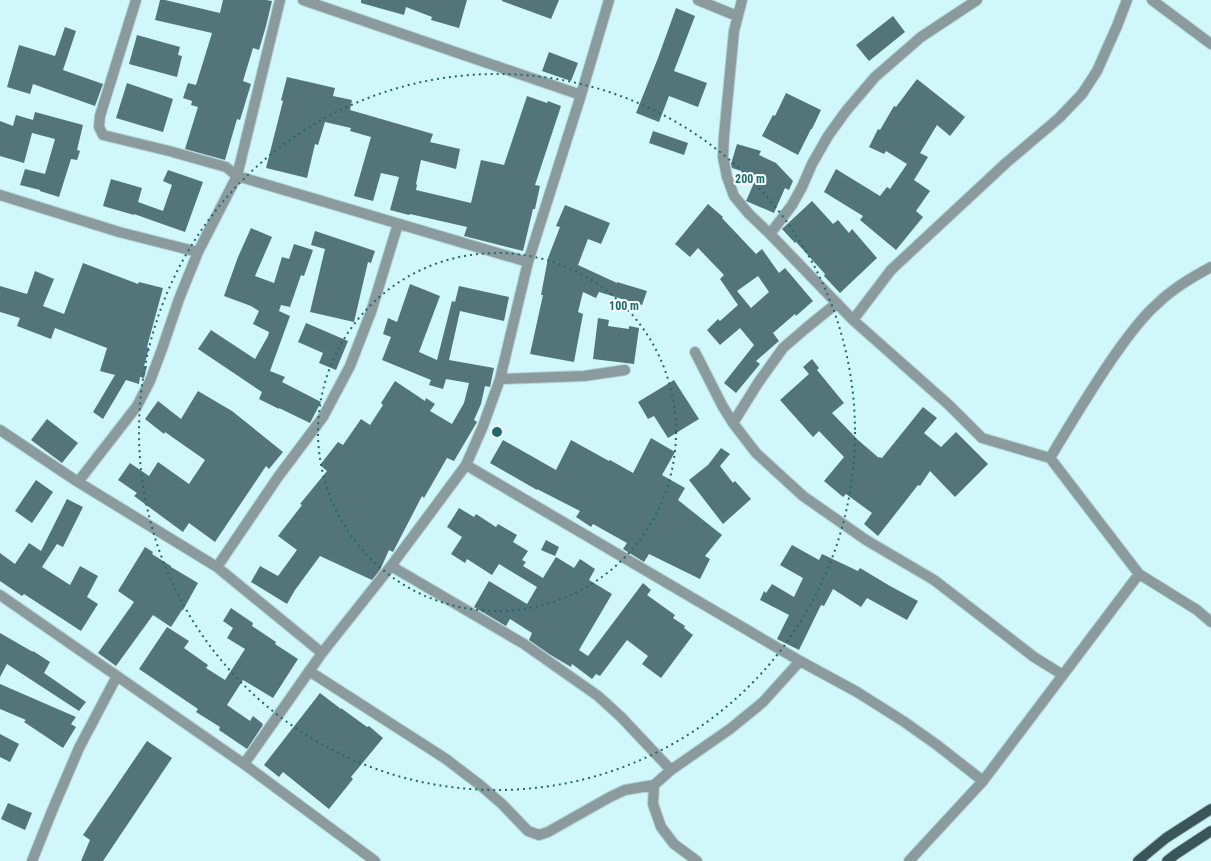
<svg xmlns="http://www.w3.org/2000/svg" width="1211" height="861" viewBox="0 0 1211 861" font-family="'Roboto Condensed',sans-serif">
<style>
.building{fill:#537579;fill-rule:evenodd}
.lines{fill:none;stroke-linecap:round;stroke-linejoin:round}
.minor-casing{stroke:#b1d4d7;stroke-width:12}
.major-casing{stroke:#b1d4d7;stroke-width:12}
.minor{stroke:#8b9a9c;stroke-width:10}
.major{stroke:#3a5659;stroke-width:10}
.ring{fill:none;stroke:#1e6a70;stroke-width:2;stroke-dasharray:2 4}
.centre{fill:#1e6a70;stroke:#f6fdfe;stroke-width:2}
.ring-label{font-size:12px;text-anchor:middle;font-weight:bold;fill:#1e6a70;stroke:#f6fdfe;stroke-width:4;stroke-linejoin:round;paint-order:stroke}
</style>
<rect width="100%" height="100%" fill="#d0f7fa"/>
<path class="building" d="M160,0H165L220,13L223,0H266L272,1L266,26L259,50L253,48L243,81L251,84L240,120L237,119L225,160L185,149L198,107L191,105L192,101L183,98L188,83L196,85L212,33L155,20Z
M361,0H467L459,28L431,20L432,17L406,7L404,15L361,3Z
M502,0H559L551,19L502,1Z
M676,8L695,16L674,71L707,83L698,107L669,96L659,122L636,113L658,58Z
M893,16L905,32L869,61L856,45Z
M65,27L76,31L63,70L103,84L95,106L33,84L30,94L7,87L19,45L55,56Z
M137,35L180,47L178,55L182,56L177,77L129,64Z
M549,52L578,63L571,81L542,71Z
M287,77L335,88L333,96L352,100L350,110L433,134L430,142L460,149L456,169L421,160L416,184L417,185L416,190L471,203L481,160L504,165L527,96L547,103L548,101L561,106L535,185L540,186L535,209H533L523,251L464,236L467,227L410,214L409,215L390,210L399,177L381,173L373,201L354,196L371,137L350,131L351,128L325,122L318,145L315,144L307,178L266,168L283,101L281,100Z
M917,79L965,117L950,136L937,125L920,153L928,157L914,180L930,191L916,211L923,217L896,250L860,220L863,216L824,192L836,169L880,196L887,187L890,189L907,164L886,151L884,154L869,147L878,129L880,130L894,106L896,107Z
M127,83L173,99L163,132L116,118Z
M786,93L821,110L812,129H811L798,155L762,136L773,115L775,116Z
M35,112L83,125L77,150L80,151L77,160L71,159L59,197L40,191V190L20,185L25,169L45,174L55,139L32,133L24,163L0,156V121L13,126L16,115L33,120Z
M653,131L688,143L684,155L649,143Z
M737,144L761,151L759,155L776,163L793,181L789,190L785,188L774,213L746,201L757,176L732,168L731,164Z
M168,170L203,182L185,232L134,214V215L103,206L111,179L142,188L138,202L163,211L172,185L163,181Z
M812,201L833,224L838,220L849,233L852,229L877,258L840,293L824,276L825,274L796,242L795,243L782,229Z
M708,204L723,217L722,218L756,254L762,249L779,273L785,268L813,301L796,316L795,314L773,333L779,341L756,361L760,364L736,393L724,383L754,345L740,328L720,345L707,330L718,319L720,321L738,305L720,279L724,275L698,248L690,257L675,244ZM758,276L769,292L751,308L737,291Z
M565,205L610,223L601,244L588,239L578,265L617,283V282L647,291L642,305L599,292L596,298L583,292L578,312L583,314L574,362L530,354L543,295H541L548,258L560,227L556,226Z
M251,228L272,237L255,276L274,283L282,257L289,259L294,244L313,250L304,276L301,275L290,307L281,305L279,311L290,316L270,371L285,377L282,382L321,402L310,423L279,408V409L259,399L262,392L198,349L211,330L255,359L268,336L269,332L253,324L259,311L251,306L224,296L238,257Z
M315,231L375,251L371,263L368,262L354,322L310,312L325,249L311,245Z
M83,263L138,284L139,282L163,288L147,347L149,348L144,366H147L144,378L140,377L139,384L126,380L103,419L93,412L115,375L100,371L107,348L55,328L51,339L17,326L20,318L0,312V286L27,294L35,271L54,279L43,306L64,314Z
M410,284L440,296L419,352L437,360L452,301L455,302L459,286L509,297L504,321L460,311L449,360L494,368L490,387L485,386L481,404L474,420L477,422L454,461L447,458L424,498L422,496L393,552L389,550L380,570L372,580L320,556L295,590L287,604L251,582L260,566L278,576L297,550L278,536L302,505L300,504L327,471L320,465L338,442L343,445L361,419L370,425L383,405L381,403L395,381L425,401L426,398L435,404L430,411L452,424L464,403L469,383L446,379L443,389L429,385L431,380L382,360L391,337L383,334L388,318L397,322Z
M598,318L609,320L608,326L629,329V326L639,328L634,364L593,359Z
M306,323L348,341L336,370L319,363L323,353L298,342Z
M812,359L819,368L817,370L844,403L832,413L858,440L879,458V457L882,458L923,407L937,418L924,433L941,447L956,432L988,464L955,497L930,471L920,486L918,485L878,536L864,524L872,513L846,494L843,497L824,481L844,457L819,431L813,437L780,400L809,374L803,367Z
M674,380L699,419L668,438L654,416L648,419L638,402Z
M198,391L232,411L283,452L269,469L266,466L215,542L189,523L183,532L134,496L137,493L118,480L130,463L149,476L158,462L189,484L205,460L165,432L164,434L145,419L158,401L181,419Z
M47,419L78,443L62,463L31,440Z
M651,438L675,452L662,475L685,488L678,500L722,535L705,556L710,559L700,579L649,554L644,562L623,549L627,543L593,524L591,527L576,517L580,511L537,489V490L490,463L503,440L556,470L571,440L609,461L610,460L633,473Z
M721,448L730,454L720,466L733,483L735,481L751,499L723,524L689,480L708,465Z
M36,480L53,492L32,523L15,511Z
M67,499L83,507L63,547L57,544L42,567L70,585L80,566L98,576L87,597L98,604L81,631L24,594L22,596L0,581V553L15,564L29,543L41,551Z
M459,508L474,517L476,514L496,527L498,524L517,535L513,542L528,551L522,560L526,562L523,566L543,578L556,557L574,568L580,559L595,569L589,580L612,594L579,650L588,656L643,583L651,590L647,595L675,615L673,618L685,626L684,628L693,635L661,678L642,664L648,656L627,640L600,676L596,674L592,679L572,664L571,667L549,654L529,640L532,633L510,619L506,626L474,607L489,581L527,604L537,587L499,564L492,575L467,559L465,563L451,554L462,537L447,527Z
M546,540L559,547L555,556L541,550Z
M792,545L819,560L822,554L858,571L860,568L890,586L918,601L907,620L867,598L861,607L833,589L824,606L821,605L799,650L777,639L789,615L760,600L764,591L766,593L772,584L794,597L803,578L780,565Z
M145,547L153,552L152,554L171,566V567L198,583L183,610H182L171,627L153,615L116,666L98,653L134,602L118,591Z
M231,608L253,623L252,626L276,642L275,644L298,659L273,698L243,680L227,705L250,721L253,716L263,724L262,725H263L247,749L219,730L220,727L196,712L198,709L139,669L167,627L189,641L184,648L208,665L206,668L225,680L245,649L227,638L233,628L223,621Z
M0,633L33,652V651L50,662L44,673L86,702L79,711L7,664L0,677Z
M0,684L76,717L71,724L76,727L63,748L24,722L26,720L0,709Z
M320,693L341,709V708L367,727L369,726L383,738L351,777L353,779L329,809L283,772L279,777L264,765Z
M0,734L19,744L10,762L0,757Z
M147,741L172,758L103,861H81L90,840L83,835Z
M8,803L32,813L25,830L1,819Z"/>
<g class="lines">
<g class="minor-casing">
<path id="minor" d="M136,0L100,116L99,127L103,135L169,151L226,167L237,176L528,262
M303,0L581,95
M698,0L737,16
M742,0L734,31L724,136L723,157L727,177L734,196L749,214L770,234L853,320L950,406L982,438L1050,458L1139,574L1197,610L1211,622
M1152,0L1211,44
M0,195L119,232L198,252
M770,234L792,205L802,187L812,164L828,136L846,111L875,77L921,37L977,0
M853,320L891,270L1006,163L1059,118L1082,94L1097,71L1117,26L1127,0
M695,352L723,407L733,423L756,453L803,496L866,540L934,580L1034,657L1063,675
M500,379L584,376L625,370
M733,423L758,383L783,348L805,329L837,303
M0,430L78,482L217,567L322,653
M1050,458C1072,421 1094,384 1119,349C1130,334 1141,318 1156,305C1172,289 1191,278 1211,267
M466,465L800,661L857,692L903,721L937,745L983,781
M78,482L137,406L150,381L162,349L179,299L198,252L237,176L280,0
M391,566L524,644L598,696L621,717L671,770
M217,567L278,477L323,417L350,366L371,312L398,224
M0,595L244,764L375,861
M309,671L446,759L480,785L502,804L528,831L539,835L548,832L610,797L625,790L654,785L671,770L730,729L763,702L800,661
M244,764L322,653L391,566L466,465L483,426L500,379L528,262L581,95L609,0
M654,785L653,804L661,827L674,844L697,861
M32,861L52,811L79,748L117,676
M909,861L983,781L1139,574"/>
</g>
<g class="major-casing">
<path id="major" d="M1138,861L1166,838L1211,809
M1167,861L1176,854L1211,831"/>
</g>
<use href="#minor" class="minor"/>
<use href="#major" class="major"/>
</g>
<g class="ring">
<circle cx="497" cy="432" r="179"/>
<circle cx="497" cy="432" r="358"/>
</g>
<circle cx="497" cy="432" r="6" class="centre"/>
<g class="ring-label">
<text x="750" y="183">200 m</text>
<text x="624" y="310">100 m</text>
</g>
</svg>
